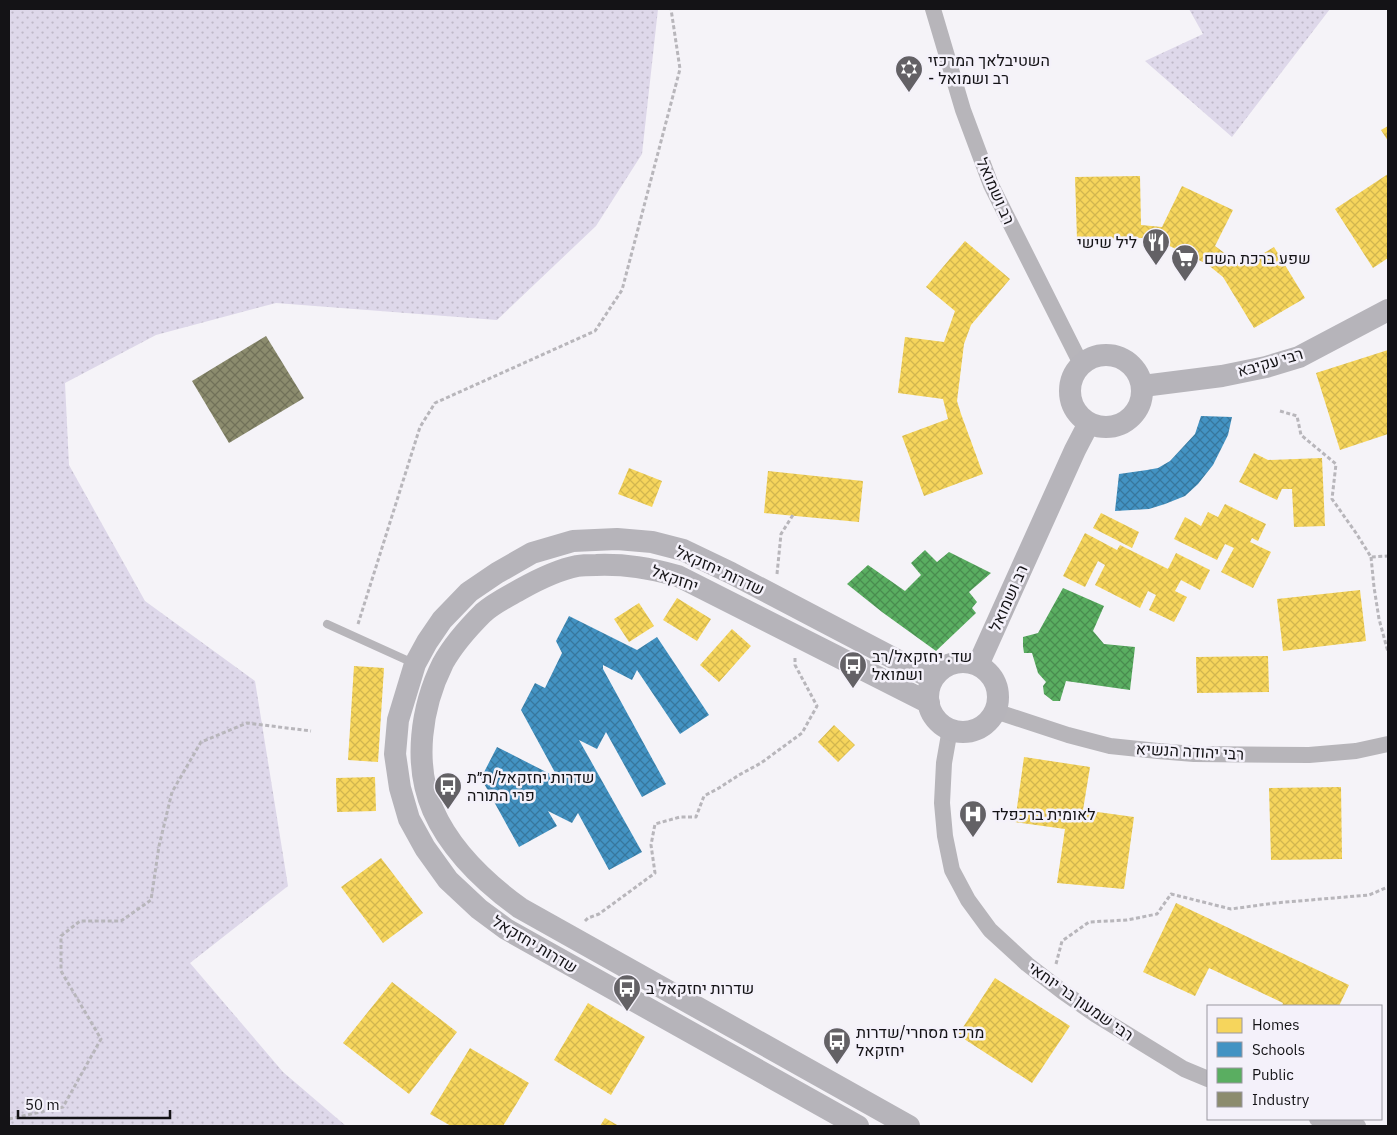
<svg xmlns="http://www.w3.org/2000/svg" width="1397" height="1135" viewBox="0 0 1397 1135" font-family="'IBM Plex Sans',Heebo,sans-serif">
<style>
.grass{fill:url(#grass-dots)}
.homes{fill:url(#homes-cross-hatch)}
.schools{fill:url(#schools-cross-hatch)}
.public{fill:url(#public-cross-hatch)}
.industry{fill:url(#industry-cross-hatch)}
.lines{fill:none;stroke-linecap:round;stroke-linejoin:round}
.path{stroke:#b8b6bb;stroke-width:3;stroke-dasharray:4 2.5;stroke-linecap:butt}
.lane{stroke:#b7b5ba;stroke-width:8}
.street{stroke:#b7b5ba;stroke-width:16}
.secondary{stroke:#b6b4ba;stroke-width:22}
.labels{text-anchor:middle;stroke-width:5;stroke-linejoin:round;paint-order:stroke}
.poi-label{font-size:16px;fill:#141316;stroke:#f4f1fa;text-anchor:start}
.street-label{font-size:16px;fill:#141316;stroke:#f4f1fa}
</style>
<defs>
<pattern id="grass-dots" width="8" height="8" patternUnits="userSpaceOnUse" patternTransform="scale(1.25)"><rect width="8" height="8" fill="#ded8ea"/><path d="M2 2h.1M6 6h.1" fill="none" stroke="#beb8c8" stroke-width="1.8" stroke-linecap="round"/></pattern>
<pattern id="homes-cross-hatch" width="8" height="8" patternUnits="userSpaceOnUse" patternTransform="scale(1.25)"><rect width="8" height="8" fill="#f6d55c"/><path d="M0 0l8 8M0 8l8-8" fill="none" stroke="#d2b64f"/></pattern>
<pattern id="schools-cross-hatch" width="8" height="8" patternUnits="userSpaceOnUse" patternTransform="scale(1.25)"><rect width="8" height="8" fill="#4393c3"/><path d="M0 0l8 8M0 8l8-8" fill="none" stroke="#37779d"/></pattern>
<pattern id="public-cross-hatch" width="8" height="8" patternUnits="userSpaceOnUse" patternTransform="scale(1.25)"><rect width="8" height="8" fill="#5aae61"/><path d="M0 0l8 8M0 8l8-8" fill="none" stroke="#498c4f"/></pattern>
<pattern id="industry-cross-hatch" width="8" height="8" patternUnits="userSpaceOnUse" patternTransform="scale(1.25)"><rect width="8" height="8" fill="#8c8c6e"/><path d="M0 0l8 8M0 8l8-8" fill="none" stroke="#717159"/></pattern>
</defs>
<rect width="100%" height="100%" fill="#f5f3f8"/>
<path class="grass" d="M9,9H658L642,154L596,226L497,320L276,303L156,335L65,383L69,465L145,601L255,681L288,886L190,963L283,1072L346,1126H9Z
M1189,9H1330L1232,137L1145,61L1203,34Z"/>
<path class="homes" d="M1388,126V141L1381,130Z
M1388,174V258L1373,268L1335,209Z
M1140,176L1141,225L1162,227L1182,186L1233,210L1215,246L1242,266L1274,247L1305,298L1254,328L1223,277L1207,264L1155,239L1142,238L1077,239L1075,177Z
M965,241L1010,279L971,325L964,344L957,401L961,414L983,474L924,496L902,436L948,419L943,399L898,393L905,337L944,342L955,311L926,287Z
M1388,350V434L1340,450L1316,373Z
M1254,453L1268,460L1322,458L1325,526L1294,527L1292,489H1282L1277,500L1239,482Z
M629,468L662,481L652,507L618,494Z
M768,471L863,481L859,522L764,513Z
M1225,504L1266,524L1258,541L1252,538L1250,542L1271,552L1253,588L1221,572L1234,548L1225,544L1217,560L1174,539L1185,517L1201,526L1208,512L1218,517Z
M1101,513L1139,532L1132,548L1093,528Z
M1085,533L1117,550L1120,545L1168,569L1176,553L1210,570L1200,590L1181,580L1175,591L1187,597L1174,622L1149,610L1156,595L1148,591L1140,608L1095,585L1105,565L1098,561L1085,587L1063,576Z
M1360,590L1366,641L1283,651L1277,599Z
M677,598L711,619L697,641L663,620Z
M639,603L654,626L629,642L614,619Z
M732,629L751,646L719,682L700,665Z
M1268,656L1269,692L1197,693L1196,657Z
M354,666L384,668L378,762L348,760Z
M834,725L855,745L838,762L818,742Z
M1024,757L1090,767L1083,810L1134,817L1124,889L1057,883L1065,829L1015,822Z
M375,777L376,811L337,812L336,778Z
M1341,787L1342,859L1271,860L1269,788Z
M381,858L423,913L383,943L341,887Z
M1176,903L1349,985L1339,1006H1282L1283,1003L1209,968L1195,996L1143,972Z
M995,978L1070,1026L1032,1083L958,1035Z
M392,982L457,1032L409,1094L343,1043Z
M588,1003L645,1037L611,1095L554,1060Z
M470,1048L529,1083L503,1126H451L430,1114Z
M605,1118L619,1126H600Z"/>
<path class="schools" d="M1201,416L1232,417L1228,435L1213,465L1198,484L1185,496L1165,504L1149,509L1115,511L1119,474L1147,470L1158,468L1170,461L1195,434Z
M569,616L637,650L657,637L709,715L680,734L637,670L632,680L603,665V669L666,784L642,797L606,732L597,749L579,740L642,852L609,870L578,813L572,823L548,811L557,826L519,847L481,778L497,747L558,778L521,710L535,683L545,688L562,653L556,641Z"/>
<path class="public" d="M925,550L937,562L949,552L991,573L969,592L977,602L972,608L976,613L936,651L882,612L847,584L868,565L905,591L921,575L911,563Z
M1063,588L1104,606L1093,631L1104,644L1135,647L1130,690L1066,681L1060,701H1053L1044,694L1043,686L1046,682L1038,673L1032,653H1024L1023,646V637L1038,633Z"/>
<path class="industry" d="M266,336L304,398L229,443L192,381Z"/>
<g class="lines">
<path class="path" d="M1280,411L1297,416L1301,435L1336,464L1332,499L1356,533L1371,557L1388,556
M1371,557L1374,587L1379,619L1388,652
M777,574L781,534L793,515
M358,624L420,427L435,403L595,331L622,290L680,69L671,9
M585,921L588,918L599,914L655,873L651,845L655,824L680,817H696L704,796L719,788L739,775L761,763L802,733L817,706L795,665V658
M1056,964L1062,941L1089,922L1127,920L1157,914L1171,894L1231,909L1275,903L1369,895L1388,887
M9,1119L63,1107L101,1039L61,971V936L80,921H121L151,900L159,846L172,792L201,742L247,723L311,731"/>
<path class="lane" d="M327,624L413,663"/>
<path class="street" d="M933,9L963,110L991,185L1081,364
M995,711L1068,735L1110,746L1158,751L1194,754L1309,755L1356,751L1388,744
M950,729L944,763L942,803L945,836L952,870L968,900L990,930L1027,964L1063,992L1096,1015L1184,1069L1208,1079
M1317,1119L1358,1126"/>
<path class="secondary" d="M1070 391a36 36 0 1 1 72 0a36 36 0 1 1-72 0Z
M1143,386L1222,376L1266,367L1299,357L1388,310
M928 697a35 35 0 1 1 70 0a35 35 0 1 1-70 0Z
M978,665L1075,450L1089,423
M858,1126L506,929L479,909L448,880L425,848L409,819L400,788L395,754L398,720L415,664L427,642L442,620L469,592L497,573L532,553L573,541L617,539L652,542L683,550L731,573L933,679
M909,1126L520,908C484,882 451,851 433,810C413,764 421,707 443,663C453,645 468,628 483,613C494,603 509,596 521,589C539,579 557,570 577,566C583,565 590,565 596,565C626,564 649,568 678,576L929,703"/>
</g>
<defs>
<g id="synagogue-pin" transform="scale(1.4375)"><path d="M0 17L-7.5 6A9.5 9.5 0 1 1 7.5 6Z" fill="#636165" stroke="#f4f1fa"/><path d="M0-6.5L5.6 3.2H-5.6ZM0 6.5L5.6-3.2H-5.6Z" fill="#fff"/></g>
<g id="restaurant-pin" transform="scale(1.4375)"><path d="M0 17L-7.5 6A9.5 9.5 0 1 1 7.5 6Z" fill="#636165" stroke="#f4f1fa"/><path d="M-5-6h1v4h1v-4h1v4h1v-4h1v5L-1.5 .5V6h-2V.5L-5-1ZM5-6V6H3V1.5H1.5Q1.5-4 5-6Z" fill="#fff"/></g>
<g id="supermarket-pin" transform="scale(1.4375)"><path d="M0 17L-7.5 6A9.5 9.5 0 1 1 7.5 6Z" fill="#636165" stroke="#f4f1fa"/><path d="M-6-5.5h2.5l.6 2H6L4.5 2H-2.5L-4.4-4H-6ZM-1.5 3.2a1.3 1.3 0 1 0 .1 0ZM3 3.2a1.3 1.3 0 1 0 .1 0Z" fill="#fff"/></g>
<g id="bus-pin" transform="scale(1.4375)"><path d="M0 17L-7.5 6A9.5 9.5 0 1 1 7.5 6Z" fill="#636165" stroke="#f4f1fa"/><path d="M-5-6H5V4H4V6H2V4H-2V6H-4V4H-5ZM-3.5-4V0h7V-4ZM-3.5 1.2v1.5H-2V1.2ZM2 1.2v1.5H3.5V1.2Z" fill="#fff"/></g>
<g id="hospital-pin" transform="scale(1.4375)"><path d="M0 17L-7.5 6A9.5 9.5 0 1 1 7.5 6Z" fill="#636165" stroke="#f4f1fa"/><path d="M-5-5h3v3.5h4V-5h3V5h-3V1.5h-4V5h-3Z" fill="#fff"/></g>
</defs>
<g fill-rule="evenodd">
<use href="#synagogue-pin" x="909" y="69"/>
<use href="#restaurant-pin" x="1156" y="242"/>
<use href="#supermarket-pin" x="1185" y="258"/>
<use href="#bus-pin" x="853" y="665"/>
<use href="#bus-pin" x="448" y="786"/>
<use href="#hospital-pin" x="973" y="814"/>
<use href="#bus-pin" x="627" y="988"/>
<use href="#bus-pin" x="837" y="1041"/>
</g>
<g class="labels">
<g class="poi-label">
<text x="928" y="66">השטיבלאך המרכזי<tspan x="928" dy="18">- רב ושמואל</tspan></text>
<text x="1137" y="248" text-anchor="end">ליל שישי</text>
<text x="1204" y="264">שפע ברכת השם</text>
<text x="872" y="662">שד. יחזקאל/רב<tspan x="872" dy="18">ושמואל</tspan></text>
<text x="467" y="783">שדרות יחזקאל/ת״ת<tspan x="467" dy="18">פרי התורה</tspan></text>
<text x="992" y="820">לאומית ברכפלד</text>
<text x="646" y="994">שדרות יחזקאל ב</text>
<text x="856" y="1038">מרכז מסחרי/שדרות<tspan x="856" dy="18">יחזקאל</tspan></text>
</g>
<g class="street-label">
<text transform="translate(996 191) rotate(66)" y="6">רב ושמואל</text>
<text transform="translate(1270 362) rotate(-16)" y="6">רבי עקיבא</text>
<text transform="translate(720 570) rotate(25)" y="6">שדרות יחזקאל</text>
<text transform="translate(675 578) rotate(20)" y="6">יחזקאל</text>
<text transform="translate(1008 598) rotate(-66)" y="6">רב ושמואל</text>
<text transform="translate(1190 751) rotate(3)" y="6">רבי יהודה הנשיא</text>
<text transform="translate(535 944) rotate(31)" y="6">שדרות יחזקאל</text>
<text transform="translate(1081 1001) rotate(35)" y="6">רבי שמעון בר יוחאי</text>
</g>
</g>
<rect width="1397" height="1135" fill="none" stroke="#141316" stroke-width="20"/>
<rect x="1207" y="1005" width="175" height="115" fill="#f4f1fa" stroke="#9a989f"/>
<rect x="1217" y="1018" width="25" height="15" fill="#f6d55c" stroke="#9a989f"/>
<text x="1252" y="1030" font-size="15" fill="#141316">Homes</text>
<rect x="1217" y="1042" width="25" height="15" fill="#4393c3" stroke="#9a989f"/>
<text x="1252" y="1055" font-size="15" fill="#141316">Schools</text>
<rect x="1217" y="1068" width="25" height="15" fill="#5aae61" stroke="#9a989f"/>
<text x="1252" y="1080" font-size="15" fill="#141316">Public</text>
<rect x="1217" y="1092" width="25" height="15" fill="#8c8c6e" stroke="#9a989f"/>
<text x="1252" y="1105" font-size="15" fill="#141316">Industry</text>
<path d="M18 1110v8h152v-8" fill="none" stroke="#141316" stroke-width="2.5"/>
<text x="25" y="1110" font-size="15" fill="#141316" stroke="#f4f1fa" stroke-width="4" paint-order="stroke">50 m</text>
</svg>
